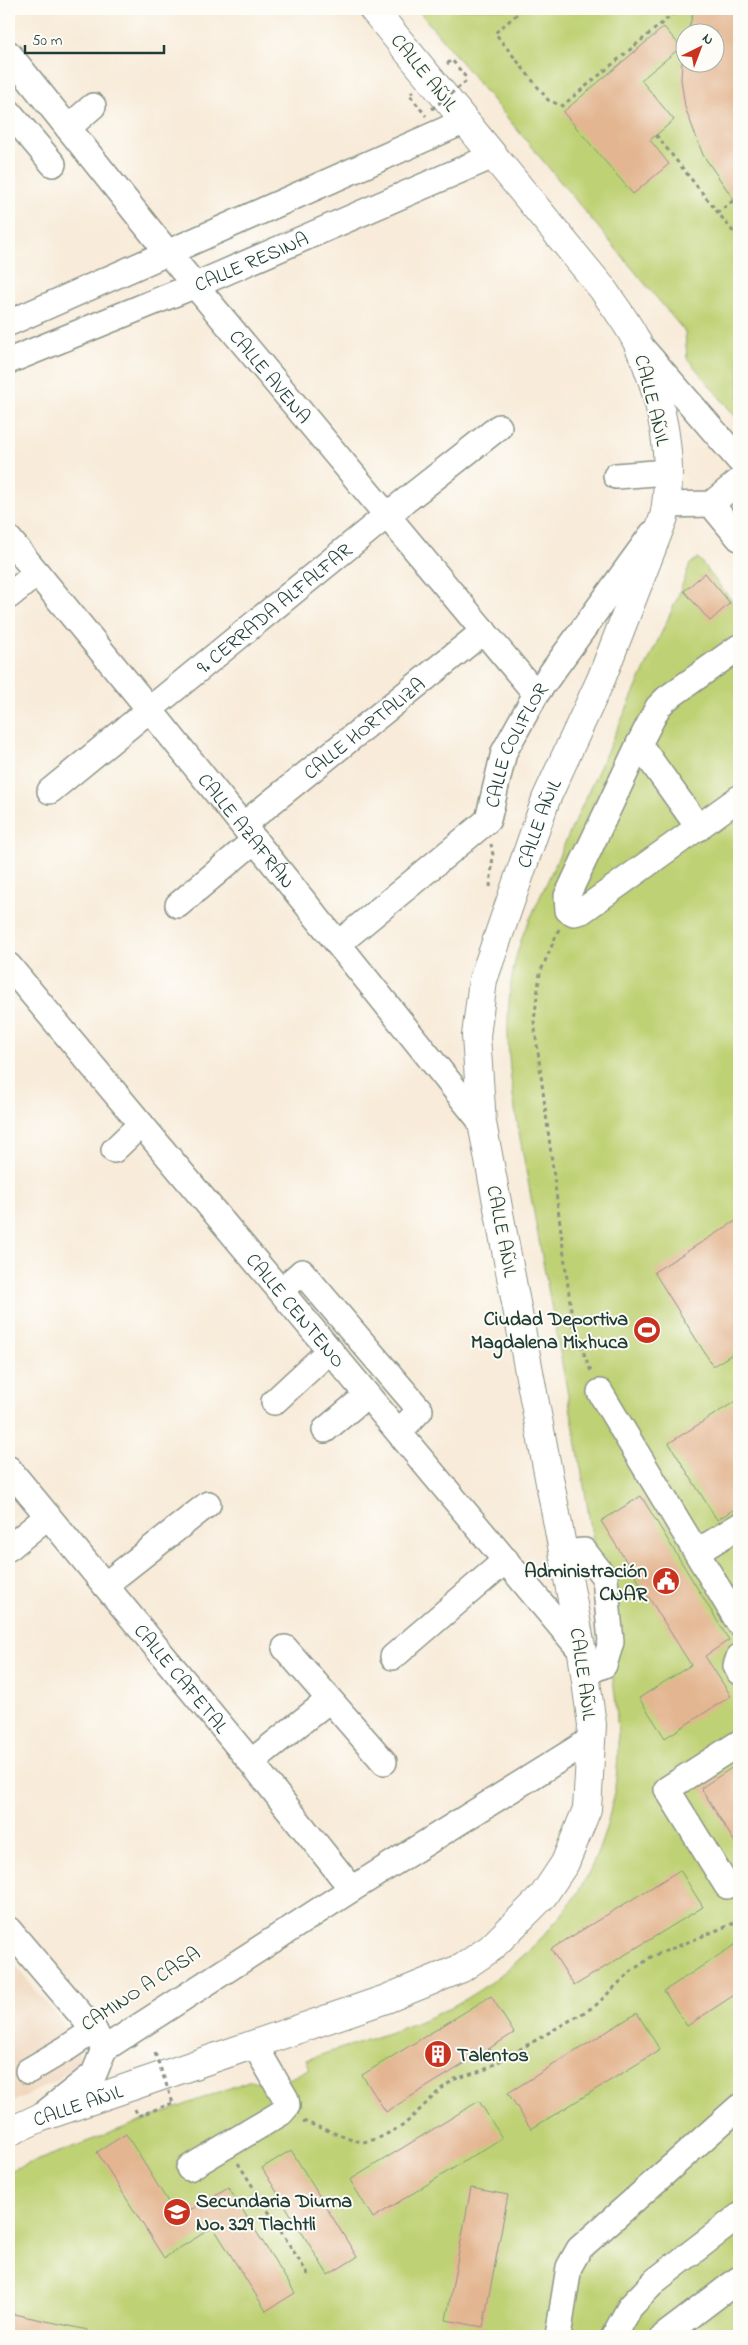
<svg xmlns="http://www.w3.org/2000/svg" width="748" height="2345" viewBox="0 0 748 2345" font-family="'Indie Flower',sans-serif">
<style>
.built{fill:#efd6bc}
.green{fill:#bfd174;stroke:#6f8754;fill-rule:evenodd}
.building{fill:#e3b590}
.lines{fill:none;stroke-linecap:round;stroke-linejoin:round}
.minor-casing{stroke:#8c9486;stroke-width:28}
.major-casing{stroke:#8c9486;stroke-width:30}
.path{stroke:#8c9486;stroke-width:3;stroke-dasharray:4 4;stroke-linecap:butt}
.minor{stroke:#fff;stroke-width:25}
.major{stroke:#fff;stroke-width:28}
.path-bridge{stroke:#8c9486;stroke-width:3;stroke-dasharray:4 4;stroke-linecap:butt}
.labels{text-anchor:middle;stroke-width:4;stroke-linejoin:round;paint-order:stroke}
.street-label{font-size:20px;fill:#1f3d34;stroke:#fdfcf7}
.poi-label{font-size:20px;font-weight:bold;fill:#1f3d34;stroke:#fdfcf7;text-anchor:end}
</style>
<rect width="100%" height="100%" fill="#fdfcf7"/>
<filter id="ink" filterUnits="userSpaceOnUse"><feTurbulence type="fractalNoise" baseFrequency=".02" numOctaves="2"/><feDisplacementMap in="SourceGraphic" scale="10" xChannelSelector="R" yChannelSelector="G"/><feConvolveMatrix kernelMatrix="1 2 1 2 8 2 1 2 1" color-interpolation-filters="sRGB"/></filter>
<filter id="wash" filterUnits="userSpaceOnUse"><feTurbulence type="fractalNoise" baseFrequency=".0096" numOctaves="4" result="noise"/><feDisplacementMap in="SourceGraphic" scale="20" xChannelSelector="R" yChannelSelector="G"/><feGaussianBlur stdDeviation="1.12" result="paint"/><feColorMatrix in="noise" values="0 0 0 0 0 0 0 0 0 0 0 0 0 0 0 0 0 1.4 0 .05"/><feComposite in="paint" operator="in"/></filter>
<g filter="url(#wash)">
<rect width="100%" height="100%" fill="#f8ebd9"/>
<path class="built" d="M9,1957L77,2041L80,2059L56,2081L9,2104Z"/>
<path class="green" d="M417,9H739V421L687,358L685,332ZM686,32H716V62H686Z
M698,558L739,610V2336H9V2171L251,2080C277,2088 287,2080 310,2068L306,2060C347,2046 390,2034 430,2017C484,1994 537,1950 571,1902C601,1861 616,1804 618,1754C619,1701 608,1649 601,1597C583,1463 555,1330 531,1197C515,1109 492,1018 524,932L677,599L690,564Z"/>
<g id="blocks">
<path class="building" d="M694,9H739V207L703,155L685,107L681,79L682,62H716V32H688Z
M664,27L681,47L641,80L674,120L650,140L669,164L633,194L563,112Z
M705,573L730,603L710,621L684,591Z
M739,1219V1350L713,1366L654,1272Z
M739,1399V1506L717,1520L669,1443Z
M641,1496L729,1640L705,1656L731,1696L665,1738L639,1698L691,1665L601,1521Z
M739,1763V1849L701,1788Z
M680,1870L703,1907L574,1986L551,1949Z
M739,1942V1992L687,2026L664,1991Z
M491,1996L514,2033L386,2112L362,2075Z
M637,2013L660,2050L531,2129L508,2093Z
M479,2101L502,2138L373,2218L350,2180Z
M126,2134L178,2218L228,2187L295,2293L266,2311L213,2227L164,2258L97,2152Z
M291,2150L357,2257L328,2275L262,2168Z
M471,2188L508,2195L483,2327L446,2320Z
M9,2313L88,2330L87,2336H9Z"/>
</g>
</g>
<g filter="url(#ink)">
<use href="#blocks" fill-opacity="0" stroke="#8c9486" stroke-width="1"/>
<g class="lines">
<g class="minor-casing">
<g id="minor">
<path id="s1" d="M9,54L168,253L536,694"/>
<path d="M9,112L53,164"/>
<path d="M68,128L93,106"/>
<path d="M9,323L465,121"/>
<path d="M642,348L739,460"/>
<path id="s2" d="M9,361L196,285L493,156"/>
<path d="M616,476L667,472"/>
<path d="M711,504L739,538"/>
<path d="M666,505L711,504L739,481"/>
<path id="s3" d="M9,539L150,710L482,1123"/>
<path d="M9,596L37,573"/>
<path d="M739,647L666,699L658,707L639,744L567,896L568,910L574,913L582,911L739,798"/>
<path d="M639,744L699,828"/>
<path id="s4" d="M50,791L386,516L499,427"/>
<path id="s5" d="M243,825L484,631"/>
<path d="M178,905L255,840"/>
<path id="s6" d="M338,944L488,820L504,752L536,694L652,534"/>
<path id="s7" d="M9,966L582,1652"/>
<path d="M114,1150L141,1124"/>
<path d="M281,1291L302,1272L420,1410L399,1432"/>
<path d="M600,1392L739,1623"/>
<path d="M274,1402L330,1350"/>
<path d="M325,1430L367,1395"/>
<path id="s8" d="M9,1469L251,1762L352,1889"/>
<path d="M9,1548L48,1516"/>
<path d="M697,1552L739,1526"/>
<path d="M564,1553L584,1551L605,1578L611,1642L604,1665L585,1673"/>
<path d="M105,1585L208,1504"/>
<path d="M285,1648L384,1762"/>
<path d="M393,1657L506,1560"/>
<path d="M739,1657L736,1666L739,1672"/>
<path d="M251,1762L329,1700"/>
<path d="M727,1886L667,1789L739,1743"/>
<path d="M9,1930L94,2030L104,2049"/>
<path d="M28,2071L67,2048L94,2030"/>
<path d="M45,2113L94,2074L104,2049L352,1889L592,1739"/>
<path d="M189,2168L281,2113L287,2106L286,2099L254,2044"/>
<path d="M558,2336L569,2267L579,2249L739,2107"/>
<path d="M614,2336L630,2307L656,2280L739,2216"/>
<path d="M664,2336L739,2279"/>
</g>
</g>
<g class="major-casing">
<g id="major">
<path id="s9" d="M9,2132L39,2118L386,1999L462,1968L491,1948L543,1896L565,1863L587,1809L592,1725L582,1652L482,1123L476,1036L483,980L546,799L602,677L664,517C675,461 662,394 637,342C628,323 614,306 602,288L373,9"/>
</g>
</g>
<path class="path" d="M523,9L495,33L548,100L562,106L679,9
M447,64L452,60L468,80
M414,91L409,94L426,116
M656,135L739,239
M717,213L734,200
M490,887L493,855L491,844
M559,929L540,973L534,1021L573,1325L592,1374
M9,2020L12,2024
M135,2109L138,2116L173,2103
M303,2121L352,2140L363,2142L377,2139L404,2125L441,2089L455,2079L484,2070L595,2006L629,1973L651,1957L737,1922L735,1905
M238,2163L309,2276"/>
<use href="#minor" class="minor"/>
<use href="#major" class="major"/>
<path class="path-bridge" d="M432,109L468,80
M155,2053L173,2103"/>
</g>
</g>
<defs>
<g id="stadium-disc" transform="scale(1.4375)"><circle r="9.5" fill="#c8321e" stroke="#fdfcf7"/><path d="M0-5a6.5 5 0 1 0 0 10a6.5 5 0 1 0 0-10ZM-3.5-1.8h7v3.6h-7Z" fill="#fff"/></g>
<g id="civic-disc" transform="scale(1.4375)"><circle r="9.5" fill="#c8321e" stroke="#fdfcf7"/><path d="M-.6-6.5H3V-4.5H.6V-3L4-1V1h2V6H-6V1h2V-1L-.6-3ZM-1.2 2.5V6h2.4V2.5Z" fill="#fff"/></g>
<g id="building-disc" transform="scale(1.4375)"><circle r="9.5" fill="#c8321e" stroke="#fdfcf7"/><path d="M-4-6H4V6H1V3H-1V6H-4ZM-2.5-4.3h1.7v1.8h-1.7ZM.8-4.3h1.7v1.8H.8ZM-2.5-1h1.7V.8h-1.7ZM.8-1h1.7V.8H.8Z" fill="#fff"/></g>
<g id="school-disc" transform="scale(1.4375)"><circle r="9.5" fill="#c8321e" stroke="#fdfcf7"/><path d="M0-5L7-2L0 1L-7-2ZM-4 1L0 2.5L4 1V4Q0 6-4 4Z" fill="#fff"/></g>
</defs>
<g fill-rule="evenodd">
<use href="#stadium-disc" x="647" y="1330"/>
<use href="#civic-disc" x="666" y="1581"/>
<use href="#building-disc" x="438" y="2054"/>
<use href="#school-disc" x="177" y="2212"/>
</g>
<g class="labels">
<g class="street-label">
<text transform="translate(425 72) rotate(51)" y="7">CALLE AÑIL</text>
<text dy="7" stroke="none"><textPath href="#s2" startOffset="262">CALLE RESINA</textPath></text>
<text dy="7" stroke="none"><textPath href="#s1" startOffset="415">CALLE AVENA</textPath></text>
<text transform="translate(653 400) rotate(76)" y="7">CALLE AÑIL</text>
<text dy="7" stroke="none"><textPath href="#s4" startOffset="289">9. CERRADA ALFALFAR</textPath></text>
<text dy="7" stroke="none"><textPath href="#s5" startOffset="155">CALLE HORTALIZA</textPath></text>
<text dy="7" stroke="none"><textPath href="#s6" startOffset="275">CALLE COLIFLOR</textPath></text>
<text dy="7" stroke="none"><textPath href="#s9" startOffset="1695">CALLE AÑIL</textPath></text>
<text dy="7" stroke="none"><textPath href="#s3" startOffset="376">CALLE AZAFRÁN</textPath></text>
<text transform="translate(503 1231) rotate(79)" y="7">CALLE AÑIL</text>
<text dy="7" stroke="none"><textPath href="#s7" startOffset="448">CALLE CENTENO</textPath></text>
<text transform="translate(584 1674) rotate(82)" y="7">CALLE AÑIL</text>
<text dy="7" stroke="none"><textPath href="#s8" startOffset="271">CALLE CAFETAL</textPath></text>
<text transform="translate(140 1988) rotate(-33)" y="7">CAMINO A CASA</text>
<text dy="7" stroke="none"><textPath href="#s9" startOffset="74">CALLE AÑIL</textPath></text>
</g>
<g class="poi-label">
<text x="628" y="1325">Ciudad Deportiva<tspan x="628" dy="23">Magdalena Mixhuca</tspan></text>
<text x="647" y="1577">Administración<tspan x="647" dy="23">CNAR</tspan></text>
<text x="457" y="2061" text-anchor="start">Talentos</text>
<text x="196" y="2207" text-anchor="start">Secundaria Diurna<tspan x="196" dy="23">No. 329 Tlachtli</tspan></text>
</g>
</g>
<rect width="748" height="2345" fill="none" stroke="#fdfcf7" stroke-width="30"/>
<g transform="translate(700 48) rotate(42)"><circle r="24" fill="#fdfcf7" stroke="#a4b0a9"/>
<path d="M0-4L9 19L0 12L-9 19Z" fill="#c8321e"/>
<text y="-8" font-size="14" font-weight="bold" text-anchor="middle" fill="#1f3d34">N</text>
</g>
<path d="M25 45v8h139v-8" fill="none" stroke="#1f3d34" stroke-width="2.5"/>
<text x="32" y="45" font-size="15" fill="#1f3d34" stroke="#fdfcf7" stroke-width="4" paint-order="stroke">50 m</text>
</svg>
